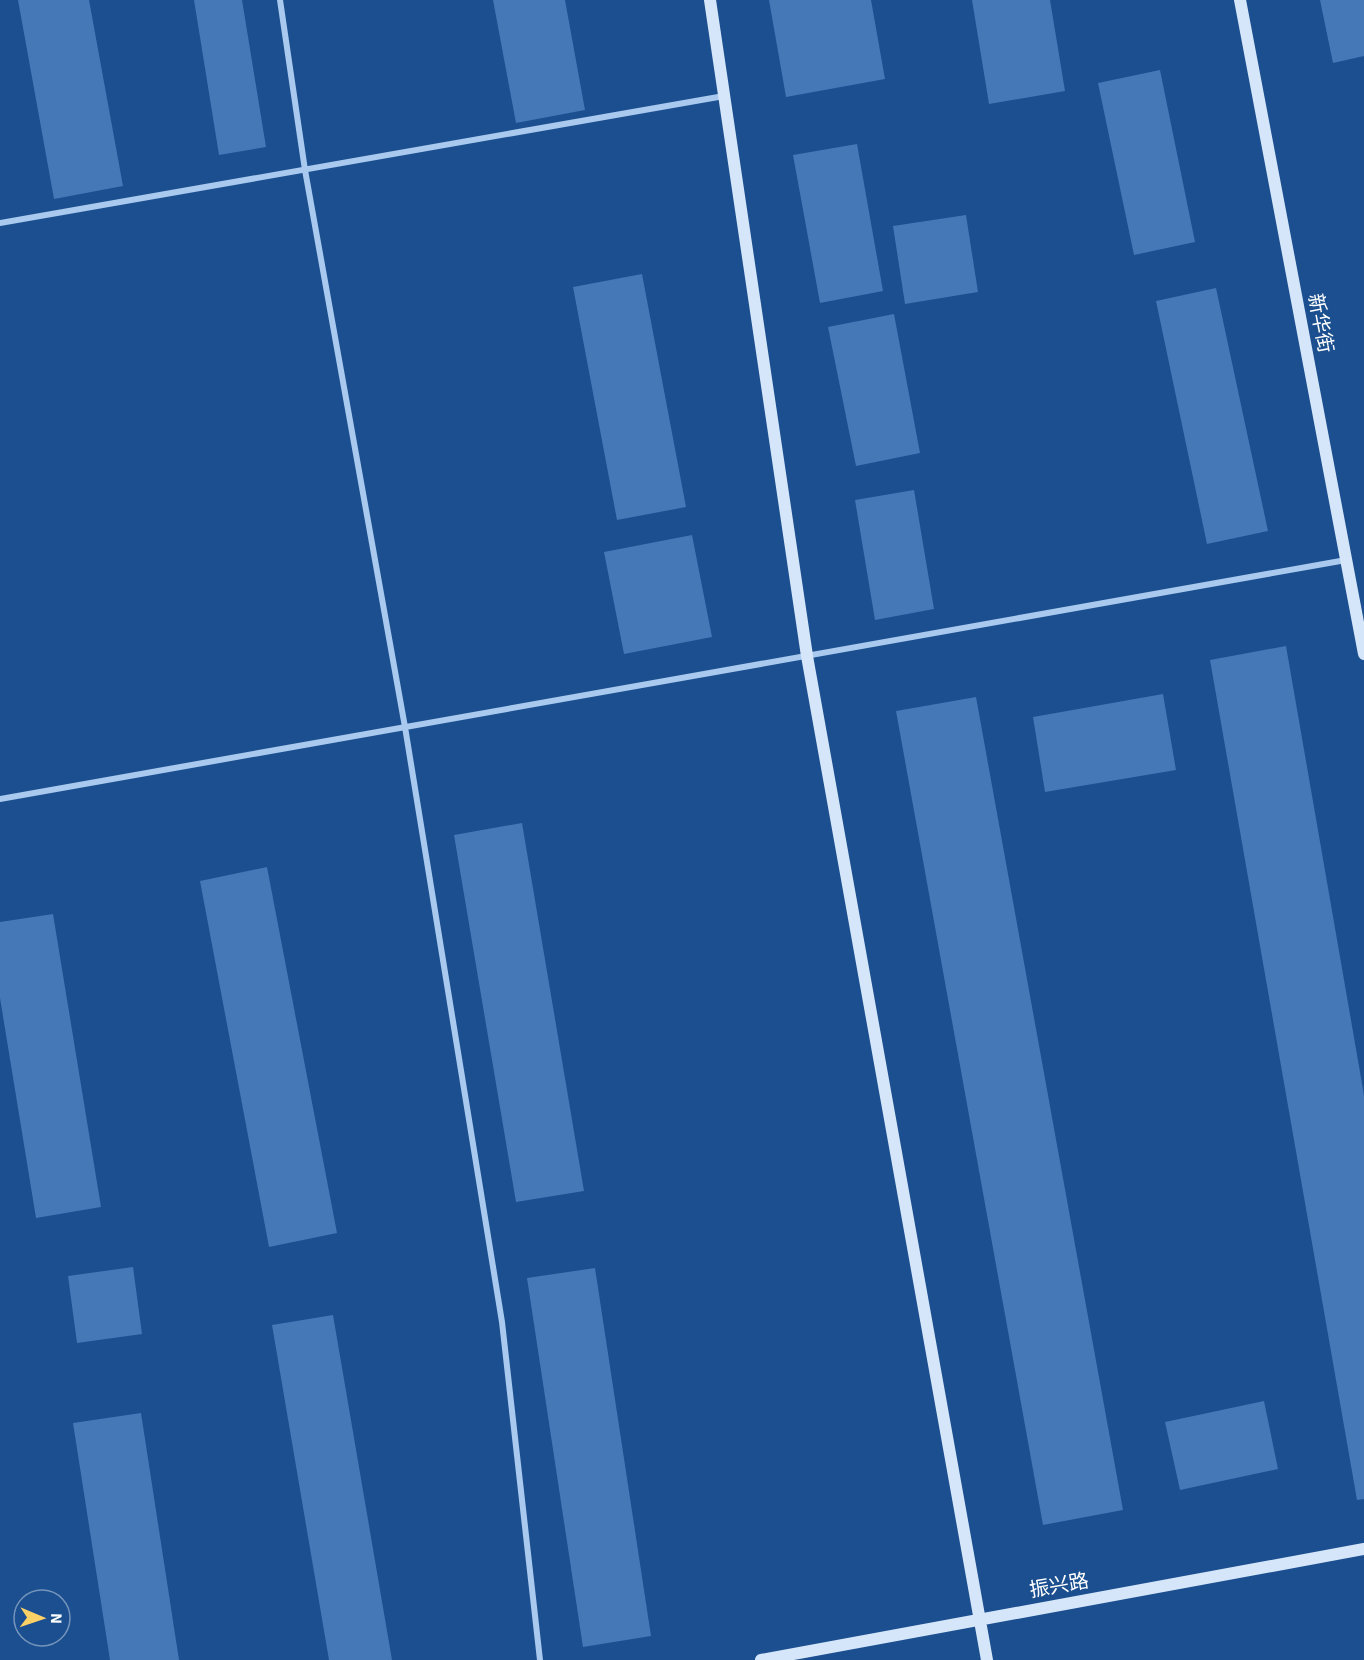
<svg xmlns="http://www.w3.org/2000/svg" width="1364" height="1660" viewBox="0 0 1364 1660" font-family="'Source Sans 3','Noto Sans SC',sans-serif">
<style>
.building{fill:#4478b7}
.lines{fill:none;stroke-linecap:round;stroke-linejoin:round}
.street{stroke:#a9c9ee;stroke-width:6}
.secondary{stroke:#d6e6fa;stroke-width:12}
.labels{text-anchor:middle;stroke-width:4.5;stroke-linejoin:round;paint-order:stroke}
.street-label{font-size:20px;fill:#fff;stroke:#1b4f8f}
</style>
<rect width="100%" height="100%" fill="#1b4f8f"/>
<path class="building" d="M18,0H89L123,186L54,199Z
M194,0H242L266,147L219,155Z
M493,0H565L585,110L516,123Z
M769,0H871L885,79L786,97Z
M972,0H1050L1065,91L989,104Z
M1320,0H1364V56L1333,63Z
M1160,70L1195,242L1134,255L1098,83Z
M857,144L883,291L820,303L793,155Z
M966,215L978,292L905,304L893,226Z
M642,274L686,507L617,520L573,287Z
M1216,288L1268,531L1207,544L1156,301Z
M894,314L920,453L856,466L828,327Z
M914,490L934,609L875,620L855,500Z
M692,535L712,637L624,654L604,552Z
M1286,646L1364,1095V1499L1357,1500L1210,660Z
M1163,694L1176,770L1045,792L1033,717Z
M976,697L1123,1510L1043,1525L896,711Z
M522,823L584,1191L516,1202L454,835Z
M267,867L337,1233L269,1247L200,881Z
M53,914L101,1207L36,1218L0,998V922Z
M133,1267L142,1334L77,1343L68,1276Z
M595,1268L651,1636L583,1647L527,1278Z
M333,1315L392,1660H329L272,1325Z
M1264,1401L1278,1469L1180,1490L1165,1422Z
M141,1413L179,1660H110L73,1423Z"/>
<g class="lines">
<path class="street" d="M280,0L305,170L405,727L502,1322L540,1660
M0,223L724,96
M0,799L1346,560"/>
<path class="secondary" d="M710,0L807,656L987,1660
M1240,0L1364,654
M761,1660L1364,1549"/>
</g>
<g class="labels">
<g class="street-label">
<text transform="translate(1321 323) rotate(79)" y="7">新华街</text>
<text transform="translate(1059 1585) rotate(-10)" y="7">振兴路</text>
</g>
</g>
<g transform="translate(42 1618) rotate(92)"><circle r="28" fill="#1b4f8f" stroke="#7695bc" stroke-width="1.5"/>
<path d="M0-4.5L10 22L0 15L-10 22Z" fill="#ffd166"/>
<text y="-9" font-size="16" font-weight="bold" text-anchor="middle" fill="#ffffff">N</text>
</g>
</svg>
